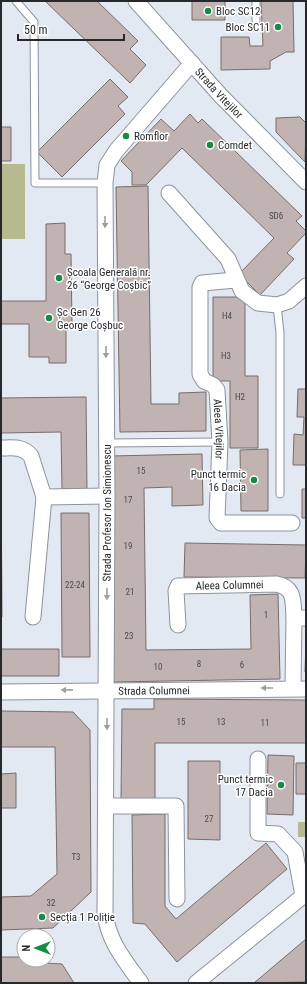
<svg xmlns="http://www.w3.org/2000/svg" width="307" height="984" viewBox="0 0 307 984" font-family="'Roboto Condensed',sans-serif">
<style>
.green{fill:#b7ba8e}
.building{fill:#c1b3b2;stroke:#786c6b}
.lines{fill:none;stroke-linecap:round;stroke-linejoin:round}
.service-casing{stroke:#8d939c;stroke-width:9}
.minor-casing{stroke:#8d939c;stroke-width:17}
.service{stroke:#fff;stroke-width:7}
.minor{stroke:#fff;stroke-width:15}
.oneway{fill:#9d9ea0}
.poi-dot{fill:#158b45;stroke:#fff;stroke-width:1.5}
.labels{text-anchor:middle;stroke-width:3;stroke-linejoin:round;paint-order:stroke}
.number-label{font-size:9px;fill:#4d4b4e}
.poi-label{font-size:11px;fill:#26282c;stroke:#fff;text-anchor:start}
.street-label{font-size:11px;fill:#26282c;stroke:#fff}
</style>
<rect width="100%" height="100%" fill="#e3e9f3"/>
<path class="green" d="M1,164H25V239H1Z
M298,822H306V837H298Z"/>
<path class="building" d="M45,1H97L138,41L130,49L146,65L130,83Z
M192,1H225V20H192Z
M261,1H293L294,52H286L270,61V69L221,70V37H249L250,46H263Z
M110,79L128,97L118,106L125,114L62,177L37,152Z
M190,114L198,123L202,119L302,216L296,221L306,231V233L287,253L294,259L260,295L239,274L274,238L182,148L146,185H132V172L121,161L161,119L174,131Z
M300,117L306,123L305,162L276,132V118Z
M1,127H11V161H1Z
M148,186L151,404H179V393L206,392V431L120,432L116,187Z
M65,223V254H71L72,324H66V363H49V357H29V324H1V301H46V224Z
M213,297H245V376H258V448H230V381H213Z
M298,389H306V465H293L294,434L303,435L304,417H297Z
M86,397L87,489H62L61,432L1,433V398Z
M268,449V511H241L240,450Z
M202,454L203,505L172,506V487L144,488L146,650L251,649L250,595L278,594L280,679L113,682L110,456Z
M1,467L2,617H1Z
M302,489H306V518H302Z
M61,513H89L90,657H62Z
M185,543L306,545L305,578L184,577Z
M306,639V672H305Z
M1,649H59V676H1Z
M154,699L306,700V743H155V799H121L122,709H154Z
M1,711L73,712L90,730L91,892L53,928L1,930V897L31,896L57,874L55,747H1Z
M268,755L294,756L293,815L267,814Z
M188,761H220V840L188,839Z
M296,763H306V794H296Z
M16,773V808H1V774Z
M165,814V906L176,919L266,843L287,869L177,962L145,924L133,923L132,815Z
M306,939V982L254,983Z
M1,957H24V960H29V962L62,964L74,983H1Z"/>
<g class="lines">
<g class="service-casing">
<path id="service" d="M16,1L34,22L35,183H105
M256,1V20
M277,305L280,333V494
M107,443L220,442"/>
</g>
<g class="minor-casing">
<g id="minor">
<path id="s1" d="M136,1L221,96L306,182"/>
<path d="M169,193L228,259L242,291L258,303L277,305L289,301L306,286"/>
<path id="s2" d="M236,280L202,283L200,287V374L204,381L213,385L217,390L220,442L217,518L221,523H292"/>
<path d="M1,448C13,448 23,446 31,456L44,497L107,496"/>
<path d="M33,617L44,497"/>
<path id="s3" d="M178,625L176,591L178,586L276,584C295,587 293,601 294,618H306"/>
<path d="M293,688L294,618"/>
<path id="s4" d="M1,692L306,689"/>
<path d="M106,806H176L177,899"/>
<path id="s5" d="M141,983C125,961 108,941 105,913L107,496L105,183L107,165L116,151L192,63"/>
<path d="M196,983L303,896L295,852L278,834L258,833V759"/>
</g>
</g>
<use href="#service" class="service"/>
<use href="#minor" class="minor"/>
</g>
<defs><path id="oneway-solid" d="M-6-.8H1V-3.2L6.5 0L1 3.2V.8H-6Z"/></defs>
<g class="oneway">
<use href="#oneway-solid" transform="translate(105 222) rotate(90)"/>
<use href="#oneway-solid" transform="translate(106 352) rotate(90)"/>
<use href="#oneway-solid" transform="translate(107 594) rotate(90)"/>
<use href="#oneway-solid" transform="translate(267 688) rotate(180)"/>
<use href="#oneway-solid" transform="translate(67 690) rotate(179)"/>
<use href="#oneway-solid" transform="translate(107 724) rotate(90)"/>
</g>
<g class="poi-dot">
<circle cx="208" cy="11" r="4"/>
<circle cx="278" cy="27" r="4"/>
<circle cx="126" cy="136" r="4"/>
<circle cx="210" cy="145" r="4"/>
<circle cx="59" cy="278" r="4"/>
<circle cx="49" cy="318" r="4"/>
<circle cx="254" cy="480" r="4"/>
<circle cx="281" cy="785" r="4"/>
<circle cx="42" cy="917" r="4"/>
</g>
<g class="labels">
<g class="number-label">
<text x="276" y="219">SD6</text>
<text x="227" y="319">H4</text>
<text x="226" y="359">H3</text>
<text x="240" y="400">H2</text>
<text x="141" y="474">15</text>
<text x="128" y="503">17</text>
<text x="128" y="549">19</text>
<text x="75" y="588">22-24</text>
<text x="130" y="595">21</text>
<text x="266" y="618">1</text>
<text x="129" y="639">23</text>
<text x="199" y="667">8</text>
<text x="242" y="668">6</text>
<text x="158" y="670">10</text>
<text x="181" y="725">15</text>
<text x="221" y="725">13</text>
<text x="265" y="726">11</text>
<text x="209" y="822">27</text>
<text x="76" y="860">T3</text>
<text x="51" y="906">32</text>
</g>
<g class="poi-label">
<text x="216" y="15">Bloc SC12</text>
<text x="270" y="31" text-anchor="end">Bloc SC11</text>
<text x="134" y="140">Romflor</text>
<text x="218" y="149">Comdet</text>
<text x="67" y="276">Școala Generală nr.<tspan x="67" dy="13">26 “George Coșbic”</tspan></text>
<text x="57" y="316">Șc Gen 26<tspan x="57" dy="13">George Coșbuc</tspan></text>
<text x="246" y="478" text-anchor="end">Punct termic<tspan x="246" dy="13">16 Dacia</tspan></text>
<text x="273" y="783" text-anchor="end">Punct termic<tspan x="273" dy="13">17 Dacia</tspan></text>
<text x="50" y="921">Secția 1 Poliție</text>
</g>
<g class="street-label">
<text dy="4" stroke="none"><textPath href="#s1" startOffset="124">Strada Vitejilor</textPath></text>
<text dy="4" stroke="none"><textPath href="#s2" startOffset="189">Aleea Vitejilor</textPath></text>
<text dy="4" stroke="none"><textPath href="#s5" startOffset="480">Strada Profesor Ion Simionescu</textPath></text>
<text dy="4" stroke="none"><textPath href="#s3" startOffset="91">Aleea Columnei</textPath></text>
<text dy="4" stroke="none"><textPath href="#s4" startOffset="153">Strada Columnei</textPath></text>
</g>
</g>
<rect width="307" height="984" fill="none" stroke="#26282c" stroke-width="4"/>
<g transform="translate(36 948) rotate(270)"><circle r="19" fill="#ffffff" stroke="#a8a9ab"/>
<path d="M0-3L7 15L0 10L-7 15Z" fill="#158b45"/>
<text y="-6" font-size="11" font-weight="bold" text-anchor="middle" fill="#26282c">N</text>
</g>
<path d="M18 34v6h106v-6" fill="none" stroke="#26282c" stroke-width="2"/>
<text x="24" y="34" font-size="12" fill="#26282c" stroke="#ffffff" stroke-width="3" paint-order="stroke">50 m</text>
</svg>
